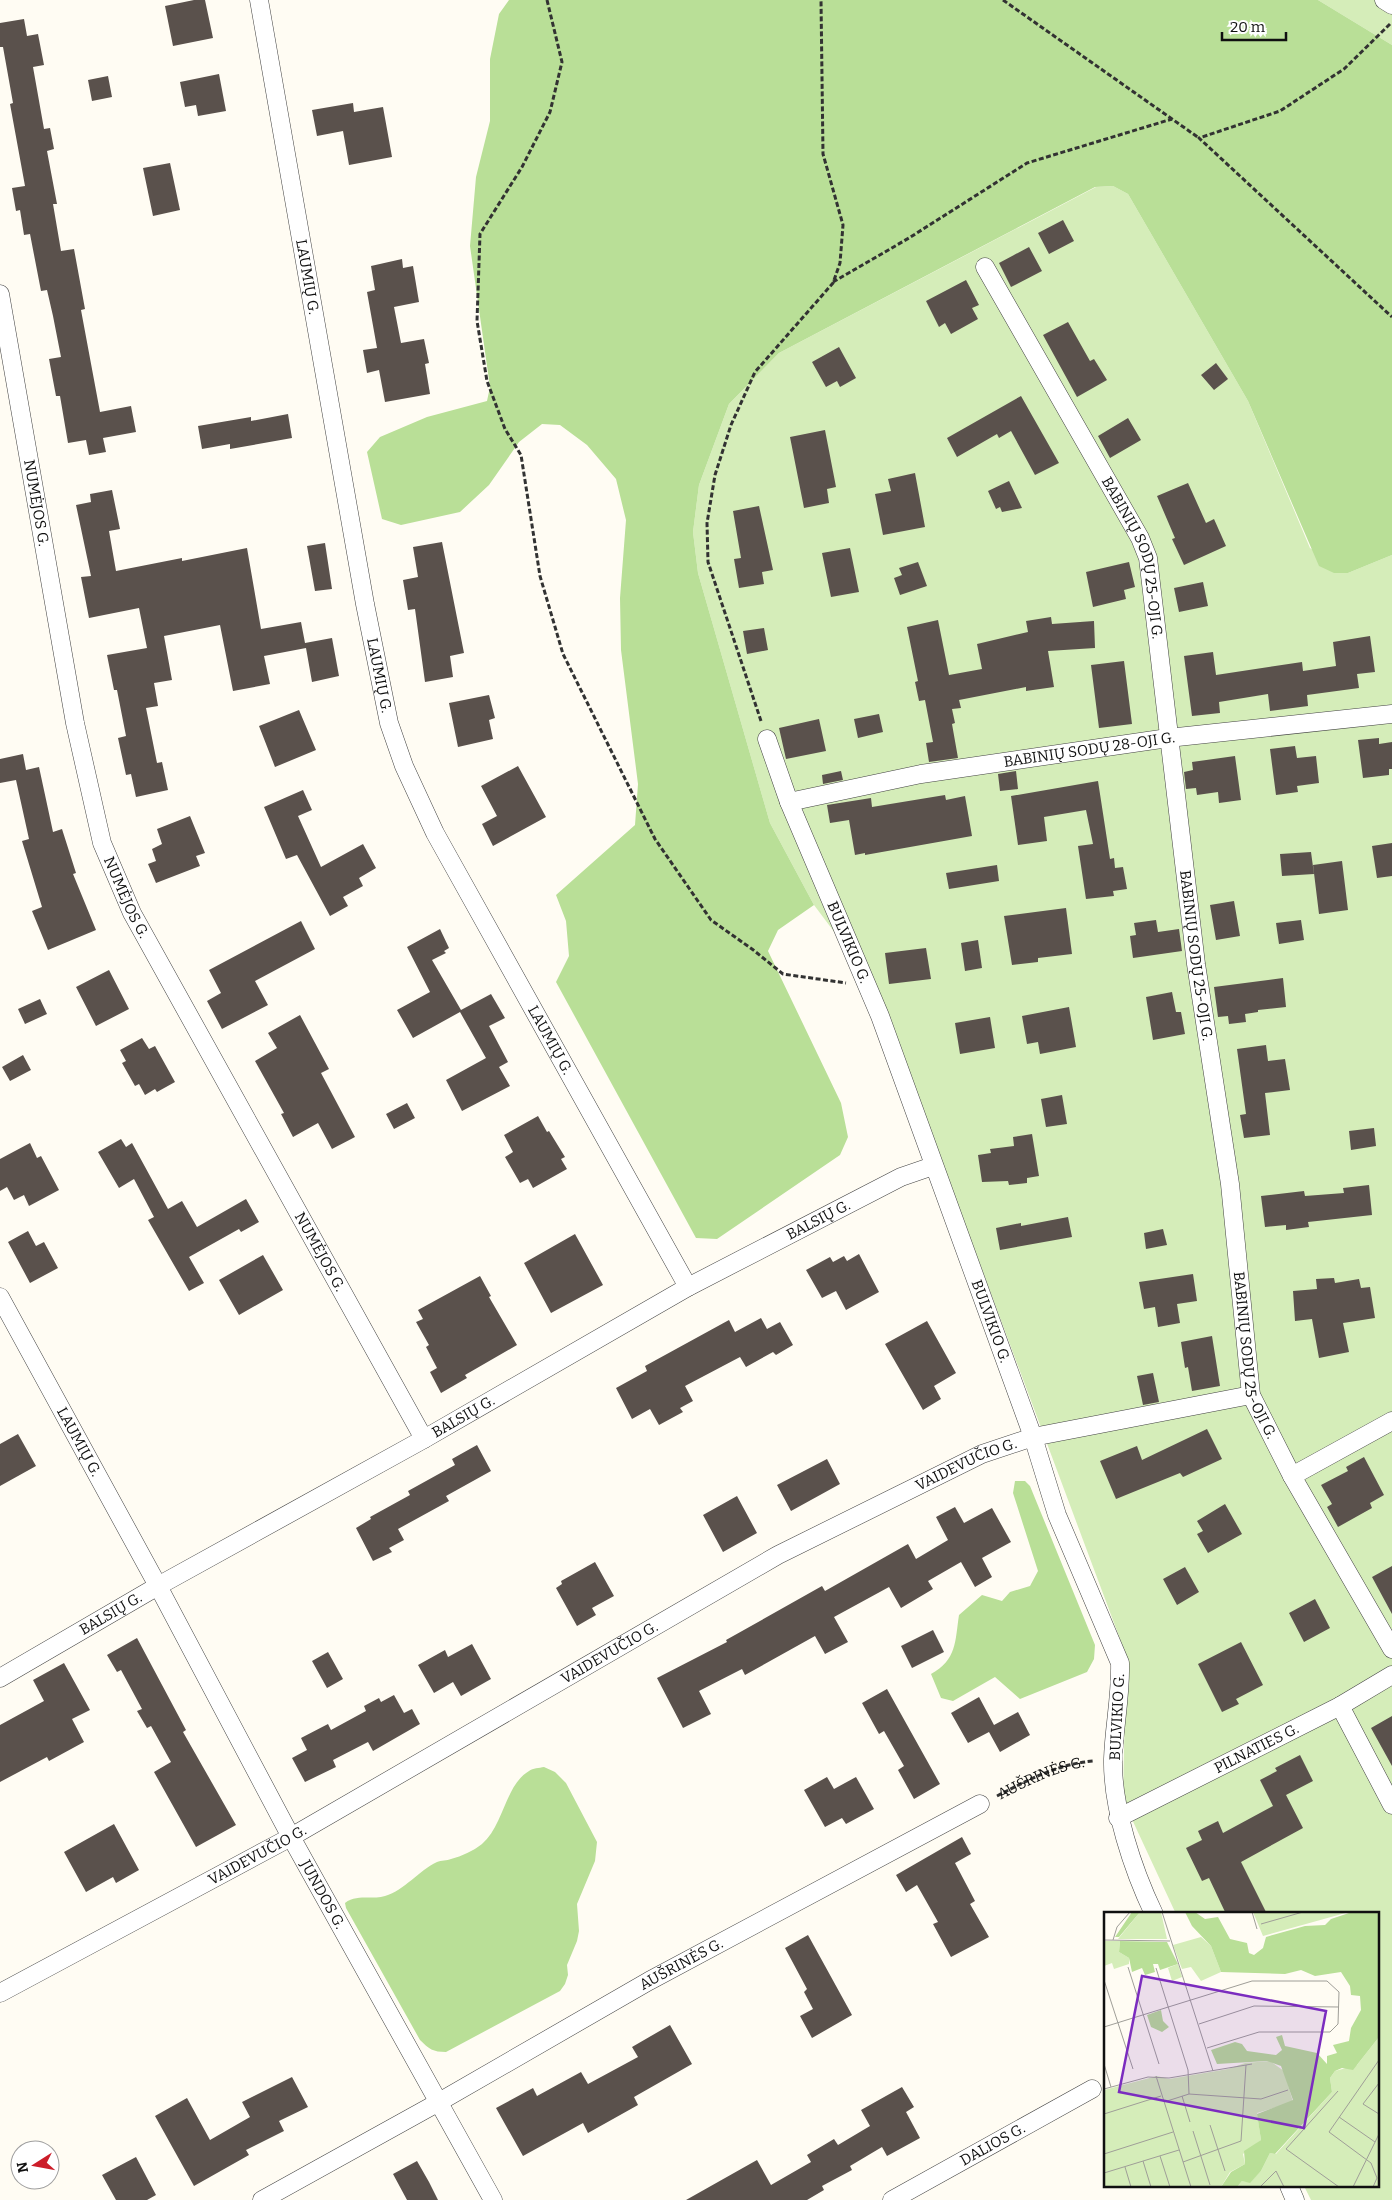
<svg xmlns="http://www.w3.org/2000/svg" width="1392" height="2200" viewBox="0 0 1392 2200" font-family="Bitter,serif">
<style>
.green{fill:#d5edb9}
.forest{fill:#b9df97}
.building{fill:#5a514c}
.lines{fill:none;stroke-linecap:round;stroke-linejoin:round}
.minor-casing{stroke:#434343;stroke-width:19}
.path{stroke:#323232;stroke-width:3;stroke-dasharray:5 2.5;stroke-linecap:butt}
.minor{stroke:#fff;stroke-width:18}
.labels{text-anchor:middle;stroke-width:5;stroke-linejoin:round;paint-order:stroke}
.street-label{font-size:15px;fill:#101010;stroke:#fff}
.inset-road{fill:none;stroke:#9f9e98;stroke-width:1}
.view{fill:#7b2cbf;fill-opacity:0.15;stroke:#7b2cbf;stroke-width:2.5}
.inset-edge{fill:none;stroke:#101010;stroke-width:2.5}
</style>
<rect width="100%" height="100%" fill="#fffcf3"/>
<path class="green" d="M1318,0H1392V45Z
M1113,186L1128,194L1248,401L1310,548L1348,573L1392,555V2200H1311L1304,2186H1378V1914H1176L1123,1800L1126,1655L882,1002L856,961L814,905L770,823L698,573L693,532L699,485L729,404L779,353L1096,187Z"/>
<path class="forest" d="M509,0H1318L1392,45V555L1348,573H1334L1319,566L1248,401L1128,194L1113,186L1095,187L779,353L729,404L699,485L693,532L698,573L770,823L814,905L778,930L768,951L841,1103L848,1137L840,1155L717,1239L696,1238L556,982L569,956L566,921L556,895L635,825L638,784L621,650L620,598L626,520L616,479L587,445L560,425L542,424L519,442L489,485L460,512L401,525L382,519L367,452L380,437L427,417L487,401L490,387L470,246L476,177L490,121V59L499,14Z
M1015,1481H1025L1030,1486L1095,1645L1094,1659L1087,1672L1020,1699L995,1677L953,1701L941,1698L931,1674C957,1660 955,1641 959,1615L982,1595L1002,1601L1010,1592L1030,1586L1038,1571L1013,1493Z
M544,1767L555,1772L566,1783L597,1842L595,1861L577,1904L579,1931L577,1941L567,1965L568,1975L565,1984L560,1991L446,2052C433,2052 429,2049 420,2040L346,1908L345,1903C357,1894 371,1900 385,1896C405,1890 418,1871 437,1862C441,1860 447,1861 451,1859C462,1856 473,1851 482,1844C504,1825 505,1785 529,1771C533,1768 539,1768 544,1767Z"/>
<path class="building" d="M194,0H205L213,38L173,46L165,6Z
M24,19L27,36L38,34L44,65L33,67L44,129L50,128L54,149L47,151L57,204H53L61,251L74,249L85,309L81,310L100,412L131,406L136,432L103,438L106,452L89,455L86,440L68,443L60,396H56L49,359L61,357L53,316L47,290L41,291L30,234L24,235L20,210L16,211L12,188L25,186L10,104L13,103L3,47H0V23Z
M219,74L226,111L198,116L196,105L185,107L180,82Z
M108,76L112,97L92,101L88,80Z
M353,103L354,112L383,107L392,157L349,165L343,131L317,136L312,110Z
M170,163L180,210L153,216L143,168Z
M1063,220L1074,241L1049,254L1038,233Z
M1029,247L1042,271L1011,287L999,263Z
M402,259L403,268L413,266L419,302L394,307L401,343L424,339L429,363L425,364L430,394L385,402L379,370L367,373L363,350L377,348L367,292L375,290L371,266Z
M966,280L979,305L972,308L978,319L951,334L945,323L939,327L926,301Z
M1068,322L1090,361L1094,359L1107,380L1077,397L1043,335Z
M839,347L856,378L840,387L837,381L826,387L812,362Z
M1216,363L1228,379L1214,390L1201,375Z
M1021,396L1059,463L1035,475L1011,431L999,438L997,434L957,457L947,438Z
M288,414L292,438L230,449V444L202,449L198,426L251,417V421Z
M1128,418L1141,440L1110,458L1098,436Z
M825,430L836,487L827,489L829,503L804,508L790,437Z
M915,473L925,527L883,535L875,494L891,491L888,479Z
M1009,481L1022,508L1002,512L1000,507L996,509L988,491Z
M1188,483L1206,523L1214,519L1226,546L1184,565L1172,539L1175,538L1157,496Z
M112,490L120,529L109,531L116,571L182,558V561L247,548L261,629L301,622L305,643L332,638L339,676L312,682L306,648L264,656L270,684L233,691L220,625L164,636L172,680L154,683L158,706L146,708L157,763L162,762L168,790L136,797L131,774L126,775L118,738L126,736L117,690H114L107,655L147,648L139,608L89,618L81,577L91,576L76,505L91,502L90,494Z
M759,506L773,570L762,572L764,584L739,588L734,559L741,558L733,511Z
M442,542L464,653L450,656L453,677L425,682L415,609L408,610L403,580L418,577L413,547Z
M325,543L332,589L315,591L307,546Z
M850,548L859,592L831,597L822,553Z
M918,562L927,586L900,595L894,578L902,575L899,568Z
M1129,562L1135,587L1124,590L1126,599L1093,607L1086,572Z
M1203,582L1208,606L1179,612L1174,588Z
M1051,617L1052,624L1094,621L1095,648L1048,651L1054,687L1026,691V687L959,700L961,708L952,709L955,723L952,724L958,758L929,762L926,743L933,742L925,700L919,701L915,682L918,681L907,627L938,620L949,675L982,669L977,644L1028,632L1026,621Z
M764,628L768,650L747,654L743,631Z
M1370,636L1375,672L1357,674L1359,688L1307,695L1308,706L1270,711L1268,694L1219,702L1220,713L1192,716L1184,656L1213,652L1216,675L1302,662L1303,671L1336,666L1333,642Z
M1124,661L1132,724L1099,728L1091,665Z
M489,695L495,718L489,720L493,739L458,747L449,703Z
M299,710L316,750L275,767L259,726Z
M879,714L883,732L858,738L854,719Z
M819,719L826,751L786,759L779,728Z
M1379,738V744L1392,742V769H1389V775L1363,778L1358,740Z
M1295,746L1297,758L1316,756L1319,783L1297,786L1298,792L1276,795L1270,749Z
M23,754L26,770L39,767L53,832L62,829L76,873L73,874L96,930L48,950L32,911L42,907L22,841L29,839L16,780L0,783V759Z
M1235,756L1241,800L1219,803L1218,792L1197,795L1196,788L1186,789L1184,772L1193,770L1192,762Z
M518,766L546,817L493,846L482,824L497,816L481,786Z
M841,771L843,780L823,784L822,775Z
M1016,771L1018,789L1000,791L998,774Z
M1098,781L1110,859L1114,858L1115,868L1123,867L1127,889L1113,891L1114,896L1086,899L1078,846L1093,844L1086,810L1044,817L1047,841L1018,845L1011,796Z
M303,790L312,810L298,816L321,867L363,844L376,868L359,878L363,886L343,897L348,906L330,916L297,855L286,859L264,807Z
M945,795L946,800L965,796L972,836L865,855V853L855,855L849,820L830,823L827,805L871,798L872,807Z
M190,816L205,853L196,856L200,866L156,883L148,864L156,861L152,849L162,844L157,829Z
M1392,843V876L1377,878L1372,846Z
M1311,852L1314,874L1282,876L1280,854Z
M1342,861L1348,910L1319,914L1313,865Z
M997,865L999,881L949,889L946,873Z
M1234,901L1240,936L1216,940L1210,905Z
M1066,908L1072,954L1038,958V962L1012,965L1004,916Z
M1156,920L1158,932L1179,929L1182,951L1133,958L1130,936L1136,935L1134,923Z
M1301,920L1304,940L1279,944L1276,923Z
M301,921L315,949L255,981L268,1005L222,1029L207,1001L221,993L209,970Z
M440,929L449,948L444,951L446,953L432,960L461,1010L491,994L505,1018L489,1026L508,1062L499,1067L510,1086L462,1111L446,1080L486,1058L460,1012L413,1038L397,1010L430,992L407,947Z
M978,940L982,968L965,971L961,943Z
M926,948L931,979L889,984L885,953Z
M109,970L129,1009L96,1026L76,987Z
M1283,978L1286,1007L1258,1010V1012L1245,1014L1246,1022L1229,1024L1228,1016L1218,1017L1214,987Z
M1172,992L1176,1012H1181L1185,1034L1153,1040L1146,997Z
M40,999L47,1014L25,1024L18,1009Z
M1069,1007L1076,1047L1040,1054L1038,1042L1027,1044L1022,1016Z
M300,1015L329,1069L321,1073L355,1137L332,1149L318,1123L293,1137L281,1114L284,1113L255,1061L277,1048L268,1033Z
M990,1017L995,1048L960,1054L955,1023Z
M142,1038L149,1049L155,1046L175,1082L157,1092L155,1089L145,1095L139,1084L135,1086L122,1063L126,1061L120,1050Z
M1266,1045L1268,1061L1285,1059L1290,1090L1265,1093L1270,1135L1244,1138L1240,1115L1246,1114L1237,1049Z
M23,1055L31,1070L10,1081L2,1067Z
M1062,1095L1067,1124L1046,1127L1041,1099Z
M407,1103L415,1118L394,1129L386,1114Z
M538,1116L547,1132L549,1131L565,1157L561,1159L567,1169L533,1188L528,1179L520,1183L505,1157L513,1152L504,1135Z
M1374,1128L1376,1146L1351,1150L1349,1131Z
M1032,1134L1039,1176L1027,1178V1183L1009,1185L1008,1181L982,1182L978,1155L991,1153L990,1149L1014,1146L1013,1137Z
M121,1139L126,1147L132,1143L168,1209L182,1201L197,1227L246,1199L259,1222L241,1232L239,1229L189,1257L204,1283L189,1291L148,1220L154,1217L134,1179L119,1188L98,1152Z
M30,1143L37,1158L41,1156L59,1190L29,1206L24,1195L14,1200L7,1187L0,1191V1159Z
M1369,1185L1372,1215L1308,1222L1309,1227L1286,1230V1225L1265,1227L1261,1196L1304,1191L1305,1196L1344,1193L1343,1188Z
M1068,1217L1072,1237L1000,1250L996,1228L1021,1223V1226Z
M1163,1229L1167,1245L1146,1249L1144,1233Z
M28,1231L36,1246L44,1242L58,1268L30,1283L8,1242Z
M575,1234L603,1285L551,1313L524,1263Z
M859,1254L879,1292L846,1310L836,1291L822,1298L806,1270L830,1257L833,1262L844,1256L847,1261Z
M263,1255L283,1290L239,1315L219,1280Z
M1193,1274L1197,1301L1177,1304L1180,1323L1158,1327L1155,1307L1144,1309L1139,1282Z
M480,1276L491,1296L489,1297L517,1345L465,1375L467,1378L441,1393L430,1372L437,1368L426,1347L429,1345L416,1322L423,1319L418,1310Z
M1334,1278L1335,1283L1359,1279L1361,1288L1370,1287L1375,1318L1343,1323L1349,1352L1319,1358L1312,1319L1295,1321L1293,1291L1317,1289L1316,1279Z
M761,1318L767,1329L780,1322L793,1345L776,1355L773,1352L746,1367L740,1357L685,1386L693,1401L680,1408L683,1412L659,1425L650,1409L632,1419L616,1388L647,1371L645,1366L729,1320L735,1332Z
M927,1321L956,1373L934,1386L941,1399L923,1410L885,1344Z
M1212,1336L1220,1386L1192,1391L1188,1367L1185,1368L1181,1342Z
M1153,1373L1159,1402L1143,1405L1137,1376Z
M1207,1429L1222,1459L1183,1477L1180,1473L1116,1499L1100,1461L1137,1446L1142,1460Z
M18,1434L36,1466L0,1486V1444Z
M477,1445L491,1471L446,1496L449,1501L398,1529L404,1540L389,1548L392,1552L373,1561L356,1528L371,1519L370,1517L410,1495L408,1491L455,1465L452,1459Z
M1364,1457L1384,1495L1370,1503L1372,1508L1338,1527L1327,1507L1332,1504L1321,1485L1348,1471L1346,1467Z
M827,1459L840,1484L791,1511L777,1485Z
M737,1496L757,1533L723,1552L703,1515Z
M1225,1504L1242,1534L1208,1553L1197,1534L1203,1531L1197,1521Z
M955,1507L964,1523L992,1508L1011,1542L982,1558L992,1577L975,1587L961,1562L928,1581L933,1589L901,1608L889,1587L834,1617L848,1642L825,1654L815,1636L745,1675L742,1669L699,1691L711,1714L683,1728L657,1678L727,1642L726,1640L822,1586L825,1591L908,1544L916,1559L948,1540L936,1517Z
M595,1562L614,1596L592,1608L596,1615L577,1626L556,1588L562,1584L561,1581Z
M1392,1566V1614L1372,1577Z
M1185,1567L1199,1592L1177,1605L1163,1579Z
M1315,1599L1330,1628L1304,1642L1289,1613Z
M933,1630L944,1652L912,1668L901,1646Z
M137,1638L186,1730L183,1732L236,1825L196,1847L154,1772L171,1762L151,1726L147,1728L137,1711L142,1709L121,1670L117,1672L107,1655Z
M1241,1642L1263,1685L1236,1699L1239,1704L1222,1712L1198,1664Z
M472,1644L491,1679L461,1696L453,1682L434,1693L418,1665L445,1650L448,1657Z
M328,1652L343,1679L327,1688L312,1661Z
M64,1663L90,1710L72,1719L84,1742L49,1761L47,1757L0,1782V1725L44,1701L33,1680Z
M887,1689L940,1784L914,1799L898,1770L904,1766L884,1731L879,1734L862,1703Z
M394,1695L404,1713L412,1709L420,1724L373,1751L368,1742L333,1760L336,1767L305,1782L292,1758L307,1750L301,1738L328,1724L331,1730L366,1711L364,1706L379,1698L381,1702Z
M979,1697L994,1725L1018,1712L1030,1735L1000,1752L989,1732L968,1743L951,1713Z
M1392,1716V1766L1371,1728Z
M1300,1755L1313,1781L1286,1795L1303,1828L1241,1862L1267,1914H1226L1209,1878L1202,1881L1186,1848L1202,1840L1198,1831L1218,1821L1223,1833L1273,1806L1260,1780L1277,1771L1275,1768Z
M827,1777L834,1789L856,1777L874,1809L846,1824L842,1818L825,1827L804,1790Z
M114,1824L139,1870L116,1883L113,1877L86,1892L64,1852Z
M962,1837L971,1854L955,1863L975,1901L970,1904L989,1937L951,1957L933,1924L938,1922L917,1885L906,1892L896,1875Z
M808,1935L852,2015L812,2038L800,2016L813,2009L804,1992L807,1989L785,1948Z
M670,2025L692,2064L634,2097L638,2105L588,2133L583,2123L523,2156L496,2108L533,2088L537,2096L581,2072L588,2084L638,2057L632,2047Z
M292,2077L308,2107L279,2121L284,2131L246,2150L249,2155L194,2186L155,2116L187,2098L210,2140L250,2117L242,2102Z
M902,2087L914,2107L906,2112L920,2138L887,2156L882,2147L850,2166L852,2170L822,2186L824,2190L807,2200H686L757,2160L771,2185L811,2162L807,2155L834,2139L838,2145L870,2126L861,2110Z
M136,2157L156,2195L147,2200H116L102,2175Z
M417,2161L429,2182L438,2200H407L393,2174Z"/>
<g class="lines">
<g class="minor-casing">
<g id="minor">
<path id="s2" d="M259,0L365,604L389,723L404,766L435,833L688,1287"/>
<path d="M1384,0L1392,5"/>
<path id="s3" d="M985,267L1140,538L1148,558L1196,964L1230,1184L1251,1395L1292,1476L1392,1649"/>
<path id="s4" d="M0,294L75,723L102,843L132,913L424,1439"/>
<path id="s5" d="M767,739L789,802L880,1016L1033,1437L1057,1515L1120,1663C1121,1696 1114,1727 1113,1759C1112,1808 1133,1870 1154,1914"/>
<path id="s6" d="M789,802L921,774L1168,738L1392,714"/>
<path id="s7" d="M0,1297L158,1586L291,1837L493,2200"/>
<path d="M1292,1476L1392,1421"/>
<path id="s8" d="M0,1678L158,1586L424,1439L688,1287L901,1177L933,1166"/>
<path d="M1340,1706L1392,1805"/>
<path id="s9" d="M1118,1818L1340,1706L1392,1675"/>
<path id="s10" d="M0,1993L291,1837L778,1555L982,1454L1033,1437L1251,1395"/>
<path d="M1289,2186L1295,2200"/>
<path id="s11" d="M262,2200L439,2102L649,1981L980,1804"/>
<path id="s12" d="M892,2200L1092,2089"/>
</g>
</g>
<g class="path">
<path d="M547,0L562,62L550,112L522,167L480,234L477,321L487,381L505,429L521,455L540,576L563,654L655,839L711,920L752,949L783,974L846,983"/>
<path d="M1003,0L1199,138"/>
<path d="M1390,24L1344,69L1280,111L1199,138L1392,317"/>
<path d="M833,282L909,238L1027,163L1172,119"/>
<path d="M761,721L708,562L707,523L715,475L731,425L755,372L833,283L840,263L843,225L823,154L821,0"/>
<path id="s1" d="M997,1796C1028,1780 1058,1764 1093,1761"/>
</g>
<use href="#minor" class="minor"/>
</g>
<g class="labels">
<g class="street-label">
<text dy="5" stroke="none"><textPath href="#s2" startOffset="281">LAUMIŲ G.</textPath></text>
<text dy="5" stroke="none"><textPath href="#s4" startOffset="212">NUMĖJOS G.</textPath></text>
<text dy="5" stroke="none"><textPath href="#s3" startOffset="329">BABINIŲ SODŲ 25-OJI G.</textPath></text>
<text dy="5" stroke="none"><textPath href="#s2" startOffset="686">LAUMIŲ G.</textPath></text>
<text dy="5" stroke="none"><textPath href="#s6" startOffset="305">BABINIŲ SODŲ 28-OJI G.</textPath></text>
<text dy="5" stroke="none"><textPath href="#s4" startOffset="618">NUMĖJOS G.</textPath></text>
<text dy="5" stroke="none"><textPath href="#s5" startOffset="219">BULVIKIO G.</textPath></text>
<text dy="5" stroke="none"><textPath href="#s3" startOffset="734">BABINIŲ SODŲ 25-OJI G.</textPath></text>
<text dy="5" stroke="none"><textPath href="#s2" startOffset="1091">LAUMIŲ G.</textPath></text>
<text dy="5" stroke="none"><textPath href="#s8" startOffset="938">BALSIŲ G.</textPath></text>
<text dy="5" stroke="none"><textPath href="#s4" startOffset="1022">NUMĖJOS G.</textPath></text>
<text dy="5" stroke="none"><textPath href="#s5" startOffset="624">BULVIKIO G.</textPath></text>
<text dy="5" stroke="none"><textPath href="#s3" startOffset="1139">BABINIŲ SODŲ 25-OJI G.</textPath></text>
<text dy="5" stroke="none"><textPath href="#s8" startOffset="532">BALSIŲ G.</textPath></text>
<text dy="5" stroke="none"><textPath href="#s7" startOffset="165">LAUMIŲ G.</textPath></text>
<text dy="5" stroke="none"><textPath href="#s10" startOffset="1102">VAIDEVUČIO G.</textPath></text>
<text dy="5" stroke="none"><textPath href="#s8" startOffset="128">BALSIŲ G.</textPath></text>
<text dy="5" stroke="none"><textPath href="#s10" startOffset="698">VAIDEVUČIO G.</textPath></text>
<text transform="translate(1117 1717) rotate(-87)" y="5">BULVIKIO G.</text>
<text dy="5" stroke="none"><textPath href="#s9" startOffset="155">PILNATIES G.</textPath></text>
<text dy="5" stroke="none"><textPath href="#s1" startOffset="48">AUŠRINĖS G.</textPath></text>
<text dy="5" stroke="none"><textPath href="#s10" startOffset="292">VAIDEVUČIO G.</textPath></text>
<text dy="5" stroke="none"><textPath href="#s7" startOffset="679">JUNDOS G.</textPath></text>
<text dy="5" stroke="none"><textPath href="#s11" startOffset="481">AUŠRINĖS G.</textPath></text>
<text dy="5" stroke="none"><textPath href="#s12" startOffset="115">DALIOS G.</textPath></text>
</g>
</g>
<g transform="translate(1104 1912)">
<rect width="275" height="275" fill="#fffcf3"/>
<path d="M36,0H57L63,27H14ZM149,0H245L159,24ZM97,25L107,34L117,60L97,69L87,55L78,57L69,33ZM0,29H16L15,40L25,46V52L10,57L8,51L0,54ZM74,52L78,65L68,69L64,56ZM275,125V275H133L138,269L146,270L157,259L166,241L172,242L228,180L226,166L231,159L253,153ZM166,149L180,159L189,190L153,201L157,228L139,242L141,252L126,260L117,275H0V178L53,164L65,167L124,157L141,151Z" fill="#d5edb9"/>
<path d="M28,0H36L15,25H11ZM81,0H91L101,7L114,5L126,27L143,31L145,41L150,43L159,36L162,25L201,14L221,13L227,7L248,0H275V125L249,158L238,156L231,159L226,166L228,180L171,242L166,241L157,259L146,271L138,269L133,275H117L127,260L141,252L140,239L157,228L153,202L189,188L177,154L163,149L113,152L107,138L131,130L138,132L143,139L172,143L178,138L172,125L178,123L181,134L213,141L223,152V144L233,141L229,133L245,129L247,116L257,98L256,84L247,83L246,74L237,60L211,64L197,58L181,62L117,60L107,34L88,14ZM16,29L63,30L74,52L56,58L54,52H49L51,60L41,63L38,56L28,60L25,46L15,40ZM57,98L59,109L65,115L58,120L47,115L43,103Z" fill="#b9df97"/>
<path class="inset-road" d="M58,0L109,159M148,0L153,17M157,12L199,0M0,28L66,29M9,28L13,15L26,0M24,55L55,152M52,56L84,158L85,182M0,68L29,157M95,112L150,94L235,95M0,115L148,69H223L235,80L234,112L226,120H155L103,136M0,152L7,175M52,164L87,275M275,171L259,192L275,202M0,177L44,165L65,166L148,152M234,179L182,237L235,275M78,184L86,210M60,190L85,182L157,187L184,178M0,202L57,184M235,205L271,230M106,213L121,259M89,219L106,273M0,242L69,220M56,244L66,275M39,249L47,275M79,250L137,229L142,153M21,255L27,275M0,261L75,238M156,275L172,259L180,275M249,275L275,222M269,275L273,266L267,251L225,220L275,148"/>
<path class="view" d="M38,64L222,99L200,216L15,180Z"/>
<rect width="275" height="275" class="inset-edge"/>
</g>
<g transform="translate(35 2165) rotate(259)"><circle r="24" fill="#ffffff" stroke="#9f9f9f"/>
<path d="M0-4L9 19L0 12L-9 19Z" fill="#cc1d29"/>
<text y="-8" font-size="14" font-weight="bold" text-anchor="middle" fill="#101010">N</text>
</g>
<path d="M1222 32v8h64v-8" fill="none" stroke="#101010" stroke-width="2.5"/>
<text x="1230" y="32" font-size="15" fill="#101010" stroke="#ffffff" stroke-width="4" paint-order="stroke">20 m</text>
</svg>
